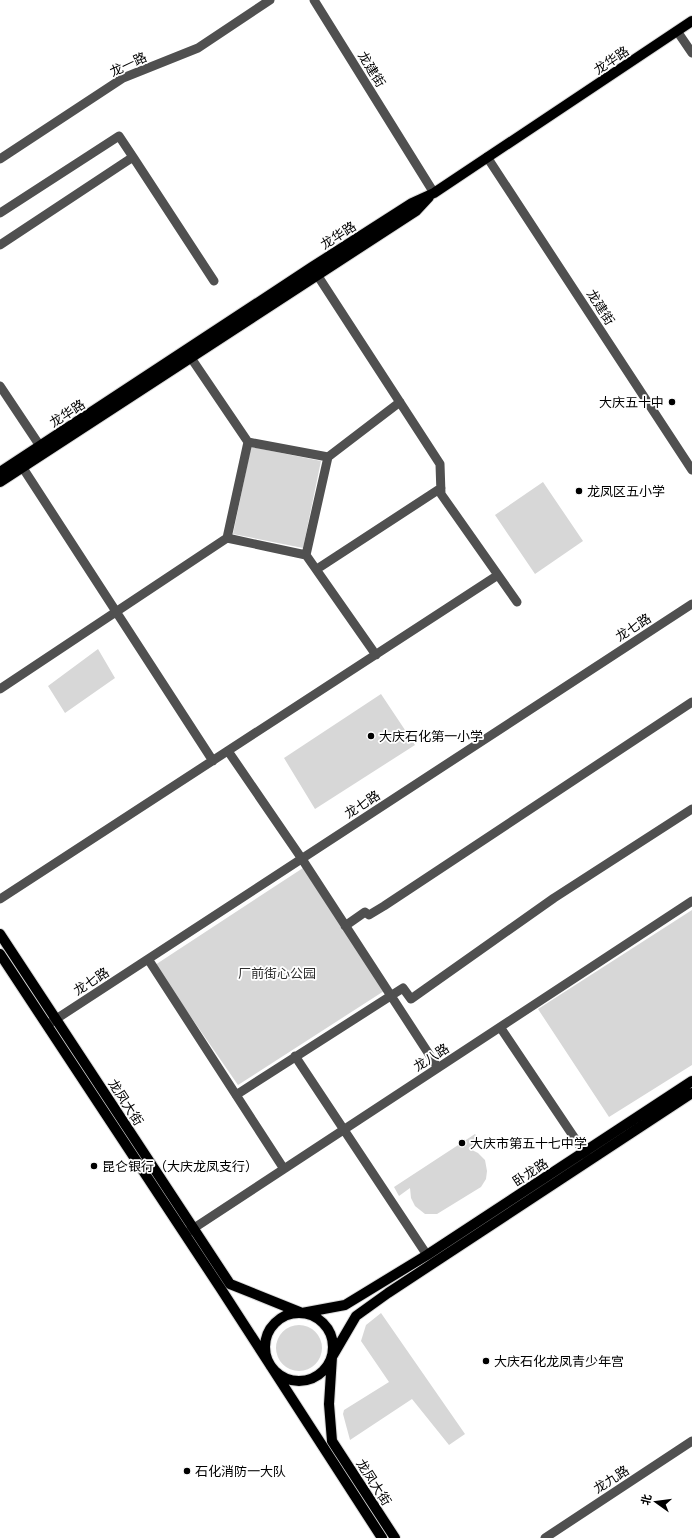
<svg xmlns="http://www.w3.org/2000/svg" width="692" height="1538" viewBox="0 0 692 1538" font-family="Barlow,'Noto Sans SC',sans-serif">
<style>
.green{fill:#d7d7d7}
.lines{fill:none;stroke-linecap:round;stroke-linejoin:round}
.major-casing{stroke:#dbdbdb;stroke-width:12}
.minor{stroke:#505050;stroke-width:9}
.major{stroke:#000;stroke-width:10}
.poi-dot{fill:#000;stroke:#fff;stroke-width:1.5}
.labels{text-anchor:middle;stroke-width:3.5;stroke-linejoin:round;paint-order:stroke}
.street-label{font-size:13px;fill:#000;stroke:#fff}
.poi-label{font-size:13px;fill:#000;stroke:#fff;text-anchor:start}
.park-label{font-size:13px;fill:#2e2e2e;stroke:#fff}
</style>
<rect width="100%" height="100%" fill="#fff"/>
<path class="green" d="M251,447L321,461L303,548L233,534Z
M543,482L583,541L535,574L495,515Z
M98,649L115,678L65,713L48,686Z
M381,694L415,745L315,809L284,758Z
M303,868L384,991L238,1085L155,965Z
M692,910V1065L609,1117L538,1009Z
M475,1134L481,1142L470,1149L478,1153L485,1160L487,1171L486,1179L481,1187L437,1214H425L415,1206L411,1198L410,1188L399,1196L394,1187Z
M381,1313L465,1434L449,1445L412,1399L350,1440L343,1414L344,1410L389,1382L361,1341L366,1325Z
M276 1348a23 23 0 1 1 46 0a23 23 0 1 1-46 0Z"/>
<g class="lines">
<g class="major-casing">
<path id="major" d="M0,472L312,267L412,203L434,193L692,21
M0,482L416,211L429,197
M0,934L230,1284L302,1313L345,1305L427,1255L692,1081
M0,954L221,1289L382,1538
M265 1347a34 34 0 1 1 68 0a34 34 0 1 1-68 0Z
M395,1538L332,1441L329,1404L332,1357L356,1316L388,1293L692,1093"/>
</g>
<path class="minor" d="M314,0L434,193
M677,31L692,53
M133,157L214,281
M487,157L692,470
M0,159L123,78L198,48L270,0
M0,213L119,136L133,157L0,245
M314,270L440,464L441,494L517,602
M187,352L248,442
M0,386L40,446
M328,457L400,402
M19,462L213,761
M306,555L376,655
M317,569L441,488
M0,689L227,538L248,442L328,457L306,555L227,538
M228,751L302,859L438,1068
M0,899L498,575
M345,926L365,912L369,915L384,906L692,702
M148,959L284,1169
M50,1023L692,604
M500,1027L588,1158
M295,1056L427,1255
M236,1095L403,988L411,999L554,898L692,809
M188,1232L692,901
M545,1538L692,1441"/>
<use href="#major" class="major"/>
</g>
<g class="poi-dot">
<circle cx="672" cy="402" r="4"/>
<circle cx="579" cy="491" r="4"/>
<circle cx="371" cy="736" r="4"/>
<circle cx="462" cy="1143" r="4"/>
<circle cx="94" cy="1166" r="4"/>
<circle cx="486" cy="1361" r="4"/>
<circle cx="187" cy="1471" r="4"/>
</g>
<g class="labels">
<g class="street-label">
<text transform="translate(611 60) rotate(-34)" y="5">龙华路</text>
<text transform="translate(128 64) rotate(-25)" y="5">龙一路</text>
<text transform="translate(372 69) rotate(58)" y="5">龙建街</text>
<text transform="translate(338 235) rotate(-33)" y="5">龙华路</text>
<text transform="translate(601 307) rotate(57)" y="5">龙建街</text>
<text transform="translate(67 413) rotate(-33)" y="5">龙华路</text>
<text transform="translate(633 627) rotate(-33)" y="5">龙七路</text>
<text transform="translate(362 804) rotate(-33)" y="5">龙七路</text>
<text transform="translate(91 981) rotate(-33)" y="5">龙七路</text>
<text transform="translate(431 1057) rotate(-33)" y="5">龙八路</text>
<text transform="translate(126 1102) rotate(57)" y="5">龙凤大街</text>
<text transform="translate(530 1172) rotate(-33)" y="5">卧龙路</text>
<text transform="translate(611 1479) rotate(-33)" y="5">龙九路</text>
<text transform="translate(374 1482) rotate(57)" y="5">龙凤大街</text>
</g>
<g class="poi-label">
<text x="664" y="407" text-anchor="end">大庆五十中</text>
<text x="587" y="496">龙凤区五小学</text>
<text x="379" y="741">大庆石化第一小学</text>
<text x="470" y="1148">大庆市第五十七中学</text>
<text x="102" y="1171">昆仑银行（大庆龙凤支行）</text>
<text x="494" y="1366">大庆石化龙凤青少年宫</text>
<text x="195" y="1476">石化消防一大队</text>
</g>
<g class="park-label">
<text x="277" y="978">厂前街心公园</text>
</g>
</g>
<g transform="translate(656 1502) rotate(284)" stroke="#ffffff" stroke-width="3" paint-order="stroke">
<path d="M0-3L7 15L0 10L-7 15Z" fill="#000000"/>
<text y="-6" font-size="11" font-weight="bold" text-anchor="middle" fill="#000000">北</text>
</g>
</svg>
